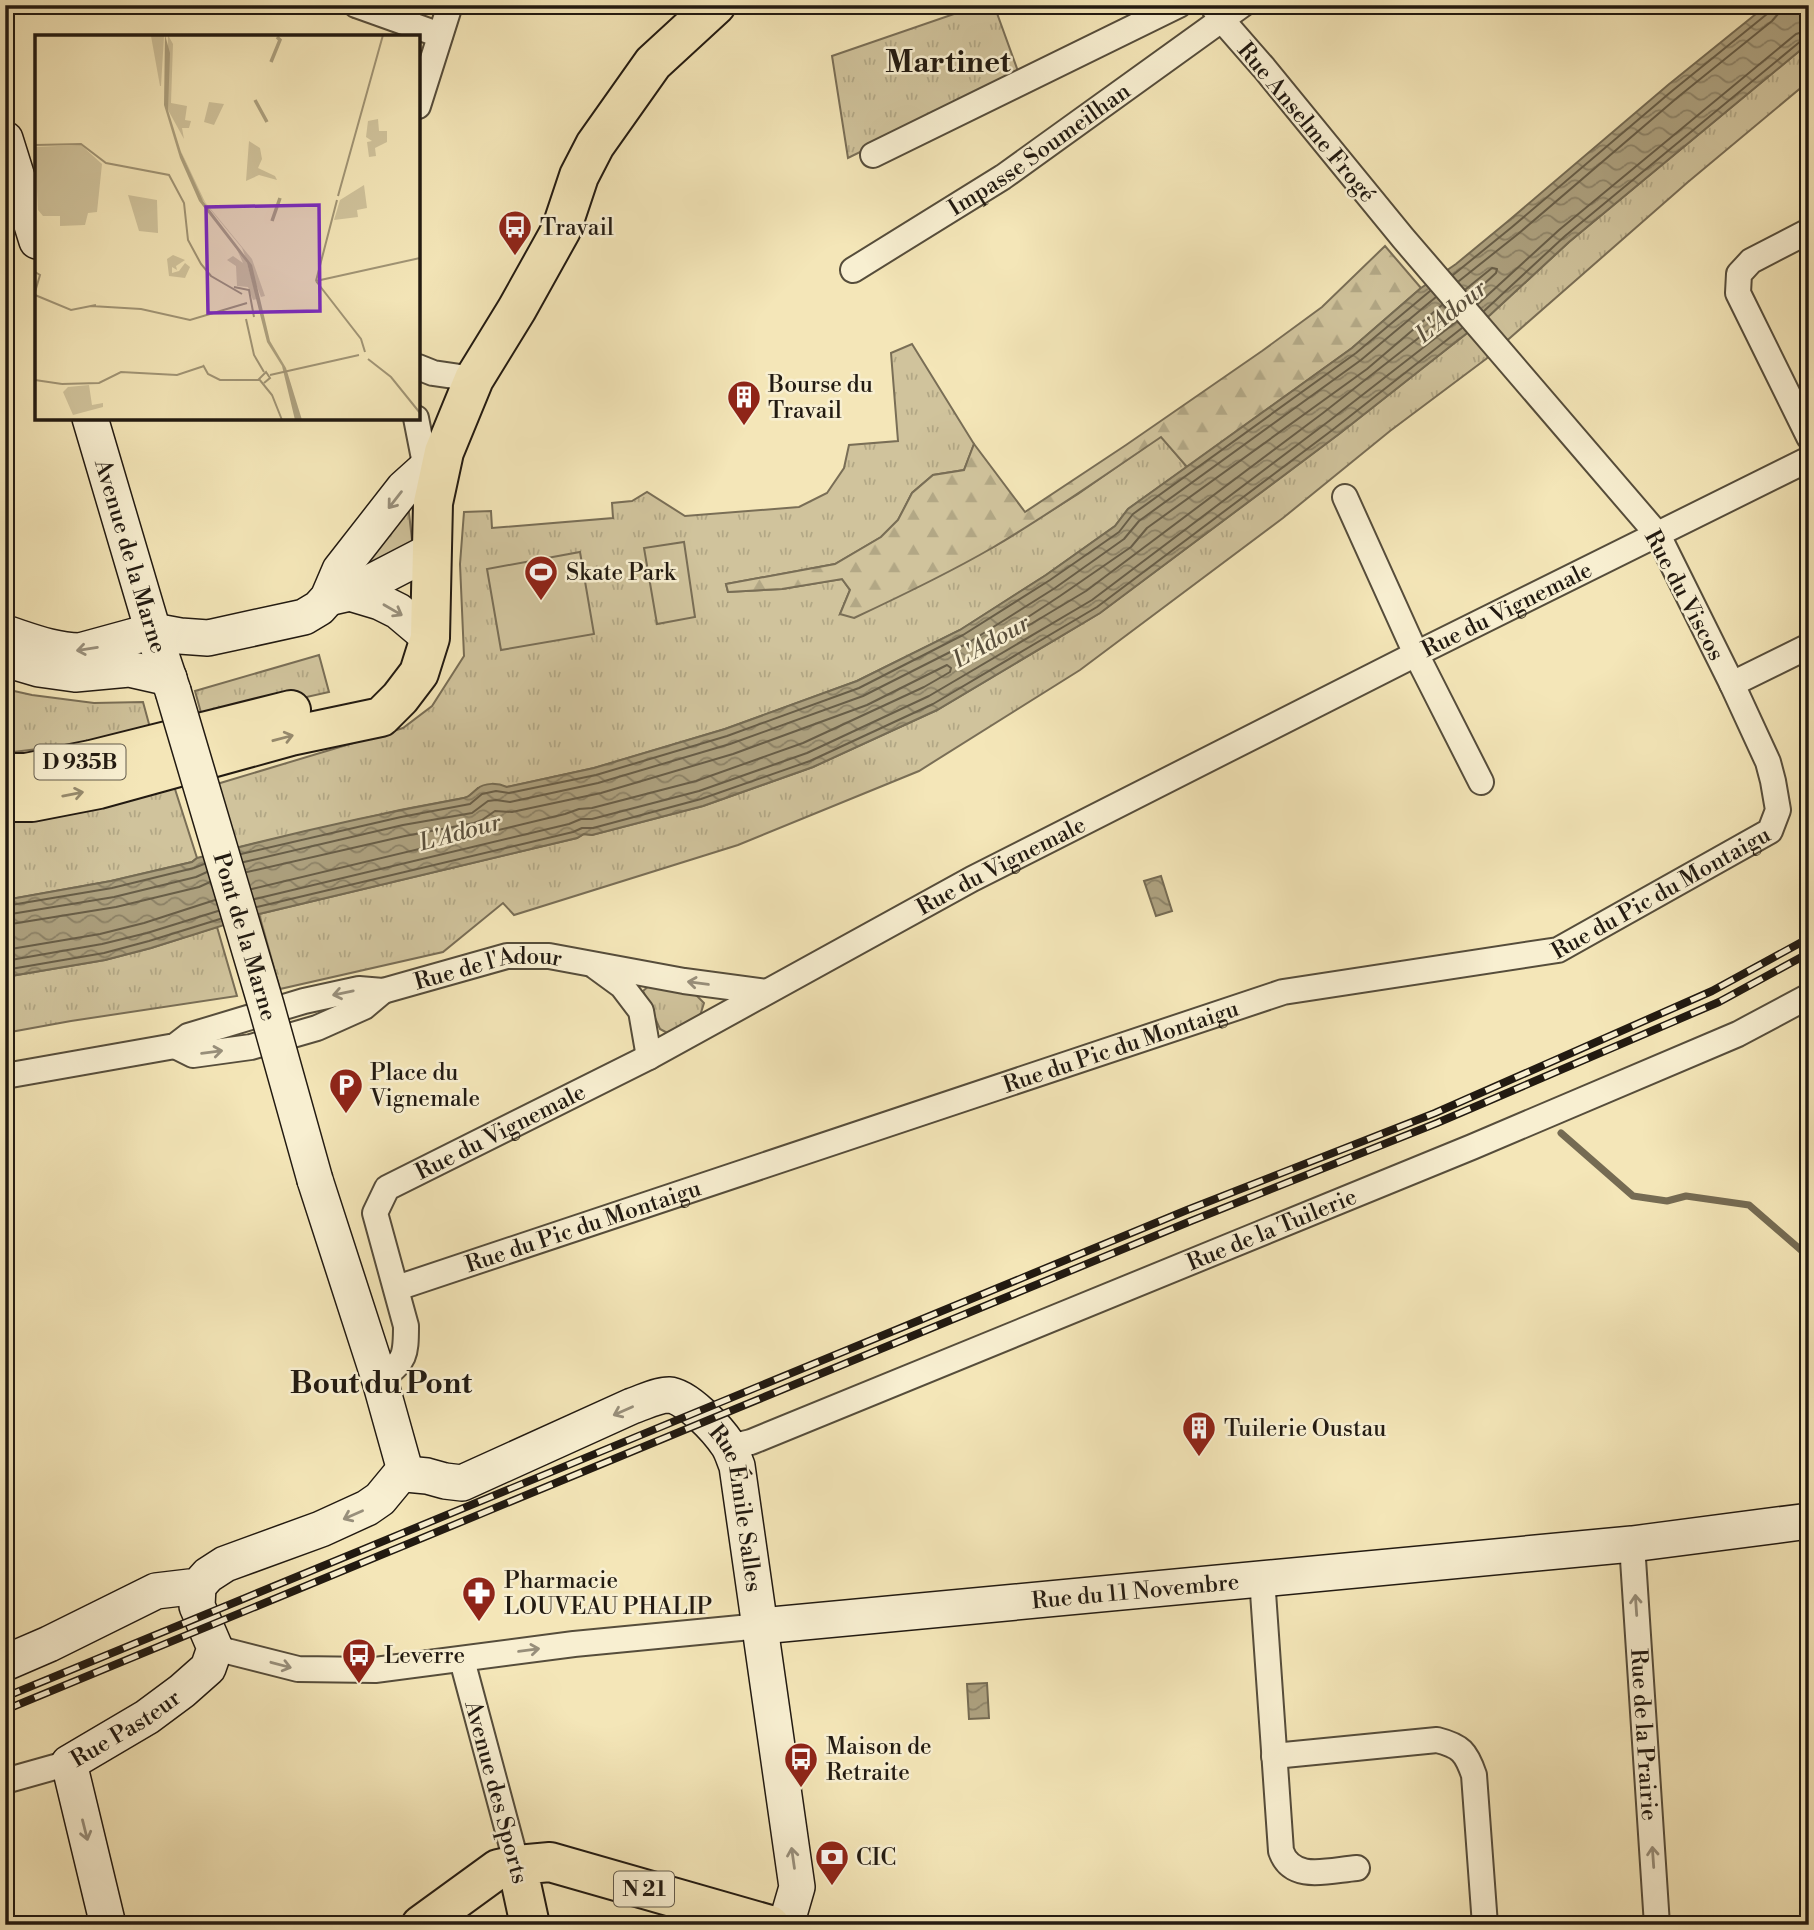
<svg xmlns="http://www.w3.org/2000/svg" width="1814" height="1930" viewBox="0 0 1814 1930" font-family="'Libre Bodoni',serif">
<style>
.grass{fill:url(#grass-tufts);stroke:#796e56;stroke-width:2}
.forest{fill:url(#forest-firs);stroke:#796e56;stroke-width:2}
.park{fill:#d0c39c;stroke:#796e56;stroke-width:2}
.water{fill:url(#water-waves);stroke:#756b53;stroke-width:2}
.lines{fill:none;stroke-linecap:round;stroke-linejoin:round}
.shore{stroke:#685e48;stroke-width:2}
.stream{stroke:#756b53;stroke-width:7}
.street-casing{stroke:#564d3b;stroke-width:28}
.secondary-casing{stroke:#221a11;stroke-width:38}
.primary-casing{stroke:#221a11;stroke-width:42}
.street{stroke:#f8efd1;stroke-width:24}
.secondary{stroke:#f8efd1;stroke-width:35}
.primary{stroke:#f4e6b8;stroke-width:38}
.rail-casing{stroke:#221a11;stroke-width:8}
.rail{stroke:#f8efd1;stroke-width:5;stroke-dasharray:16;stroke-linecap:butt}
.secondary-bridge-casing{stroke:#221a11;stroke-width:38;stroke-linecap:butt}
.secondary-bridge{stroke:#f8efd1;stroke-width:35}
.oneway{stroke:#988f7b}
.oneway2{stroke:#968a6d}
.labels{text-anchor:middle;stroke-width:5;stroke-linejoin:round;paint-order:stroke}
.shield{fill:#f8efd1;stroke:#625a4b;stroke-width:2}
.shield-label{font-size:21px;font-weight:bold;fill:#221a11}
.street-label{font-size:23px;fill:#221a11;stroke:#f8efd1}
.poi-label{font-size:23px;fill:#221a11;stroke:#f8efd1;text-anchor:start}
.water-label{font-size:24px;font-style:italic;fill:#5a503d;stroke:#f8efd1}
.district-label{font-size:30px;font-weight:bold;fill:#221a11;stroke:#f8efd1}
.inset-river{fill:none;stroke:#ada17f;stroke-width:3.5}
.inset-road{fill:none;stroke:#a09475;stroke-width:2}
.view{fill:#7b2cbf;fill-opacity:0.15;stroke:#7b2cbf;stroke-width:3.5}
.inset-edge{fill:none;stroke:#221a11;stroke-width:3.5}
</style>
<defs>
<pattern id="grass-tufts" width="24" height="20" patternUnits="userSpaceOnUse" patternTransform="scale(1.75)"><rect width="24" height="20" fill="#d0c39c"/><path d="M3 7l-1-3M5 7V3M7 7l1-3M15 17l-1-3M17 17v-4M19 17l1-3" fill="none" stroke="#b2a785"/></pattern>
<pattern id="forest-firs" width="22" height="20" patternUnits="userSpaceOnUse" patternTransform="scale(1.75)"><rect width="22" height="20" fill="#d0c39c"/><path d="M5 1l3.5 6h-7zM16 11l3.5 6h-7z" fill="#b2a785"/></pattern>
<pattern id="water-waves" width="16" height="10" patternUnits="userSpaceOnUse" patternTransform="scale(1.75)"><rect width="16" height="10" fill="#ada17f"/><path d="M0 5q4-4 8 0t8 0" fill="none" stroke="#8c8267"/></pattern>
</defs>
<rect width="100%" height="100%" fill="#f4e6b8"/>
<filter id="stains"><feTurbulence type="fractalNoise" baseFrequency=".00286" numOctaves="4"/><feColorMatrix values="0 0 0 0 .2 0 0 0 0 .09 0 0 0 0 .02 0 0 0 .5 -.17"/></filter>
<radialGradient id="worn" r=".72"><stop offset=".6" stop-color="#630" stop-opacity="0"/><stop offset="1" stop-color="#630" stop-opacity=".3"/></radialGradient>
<path class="grass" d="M980,5H994L1019,74L848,158L832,56Z
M1809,43V81L1688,182L1486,359L1390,431L1283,518L1080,670L919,771L738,845L514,915L503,903L443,952L280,989L259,914L577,838L584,834L592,835L703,806L813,767L937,710L1100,613L1339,434L1490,315L1569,242Z
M912,344L974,444L964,470L933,475L912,493L898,520L881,537L835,564L726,584L728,592L782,589L842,579L850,590L840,614L993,547L1078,494L1161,436L1187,467L1128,509L1115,526L1046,575L960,630L857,681L725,729L594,768L507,787L478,788L469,797L400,810L236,848L217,784L403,728L432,706L464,656L460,564L464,512L491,511L492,528L613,518L612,503L632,501L647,492L685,516L799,507L827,493L844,468L849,445L898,441L891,353Z
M407,495L413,549L355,575Z
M319,655L329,692L203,720L195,691Z
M5,689L32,695L94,703L143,702L152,735L5,753Z
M174,786L197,858L192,862L111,881L5,900V816Z
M217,927L237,996L71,1021L5,1033V977L105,960L151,948Z
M650,985L696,995L704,1003L699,1019L671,1035L660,1029L643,991Z"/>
<path class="forest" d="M1385,246L1421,288L1352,348L1187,467L1161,437C1105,475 1050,514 992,548C947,574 901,596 854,618L840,614L850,590L842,579L782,589L728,592L726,584L835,564L881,537L898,520L912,493L933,475L964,470L974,444L1025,512L1126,445L1262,351L1322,307Z"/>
<path class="park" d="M684,542L695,617L657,624L644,548Z
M580,552L594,634L501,650L487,569Z"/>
<path class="water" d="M1767,5H1809V43L1569,242L1490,315L1339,434L1100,613L937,710L813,767L703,806L592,835L584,834L577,838L259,914L151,948L105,960L5,977V900L111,881L192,862L197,858C284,835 371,815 459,799C471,797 469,795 477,789C485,782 498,783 507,787L594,768L725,729L857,681L960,630L1046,575L1115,526L1128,509L1352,348L1421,288L1456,264L1507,222L1668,85Z
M1161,876L1172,911L1156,916L1144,881Z
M987,1683L989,1718L969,1719L967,1684Z"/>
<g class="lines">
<path class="shore" d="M1453,275L1512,227L1672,91L1767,14L1770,5
M1459,281L1518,234L1678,97L1772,21L1778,14L1779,5
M1466,289L1492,268L1497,269L1496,273L1471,296
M1478,304L1559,230L1796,34L1809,30
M1442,305L1367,369L1147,528L1131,547L1060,596L1022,621L1021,626L1026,627L1086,591L1323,413L1449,314
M1484,311L1565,236L1802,40L1809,39
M241,854L401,817L470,804L482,794L496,791L509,793L596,775L727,736L859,688L963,635L1050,580L1119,532L1133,514L1356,353L1430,291
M244,862L403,825L472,813L488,801L496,800L510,802L598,783L730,744L863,696L968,643L1055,588L1124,539L1139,521L1361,360L1436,297
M247,872L405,836L474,823L482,820L495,811L512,812L601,793L733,754L867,705L947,665L951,668L950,672L924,687L803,743L696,781L592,808L579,809L565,814L252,889
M255,899L569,824L581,819H592L699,791L807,753L929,696L1092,600L1329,421L1456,322
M5,906L112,888L194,868L204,864
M257,907L573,832L582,828H593L701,799L810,761L933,704L1097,607L1335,428L1462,328
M5,915L114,897L196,877L207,872
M5,925L116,907L199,887L210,882
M5,950L100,934L144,923L215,900
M5,961L102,944L147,933L218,911
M5,970L104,953L149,941L220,919"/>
<path class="stream" d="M1561,1133L1633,1196L1667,1201L1686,1196L1749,1205L1809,1257"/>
<g class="street-casing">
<g id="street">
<path d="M356,5L440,35"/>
<path d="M418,106L450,5"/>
<path d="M873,155L1179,5"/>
<path d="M1809,231L1751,261L1739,274L1738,293L1809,437"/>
<path id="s1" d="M853,270L1003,177L1242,5"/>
<path d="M418,367L433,373L474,379"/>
<path d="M416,418L428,479"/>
<path d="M1345,497L1416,654L1481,782"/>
<path d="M1732,684L1809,646"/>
<path d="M596,967L622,986L641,1011L649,1057"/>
<path d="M175,1046L193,1055L251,1047L317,1028L364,1007L383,991"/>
<path id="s2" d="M5,1076L175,1046L188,1036L304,1001L359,989L383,991L507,956H549L684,981L766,992"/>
<path id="s3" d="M397,1288L1283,992L1558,950L1770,831L1778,810L1773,781L1768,762L1732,684L1658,535L1403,238L1264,68L1222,20L1212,5"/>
<path id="s4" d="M380,1381C404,1359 406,1360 406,1326L375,1213L387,1188L649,1057L972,879L1416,654L1809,459"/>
<path id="s5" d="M730,1447L751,1442L1472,1147L1738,1034L1809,996"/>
<path id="s6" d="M1632,1544L1657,1925"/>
<path d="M1262,1578L1281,1851C1292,1883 1330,1870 1357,1868"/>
<path d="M215,1648L298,1669L375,1670L574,1644L761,1626"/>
<path d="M462,1660L517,1865"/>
<path d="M1274,1756L1437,1740C1461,1746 1466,1752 1474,1775L1485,1925"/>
<path d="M5,1781L69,1763"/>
</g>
</g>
<g class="secondary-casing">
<g id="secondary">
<path d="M5,139L37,241"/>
<path id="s7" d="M90,418L153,631L173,691"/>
<path d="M350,593L380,602L398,611L430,638"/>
<path d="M328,598L350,593L431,551"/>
<path d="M5,633C30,641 54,651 80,651L153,631L180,636L208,638L304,617L319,608L328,598L340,570L404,488L444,452"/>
<path d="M5,659L39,669L75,674L129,669L169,678"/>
<path d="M315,1180L380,1381L406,1474"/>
<path id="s8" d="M761,1626L1632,1544L1809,1521"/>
<path id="s9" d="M5,1663L49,1644L156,1591L198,1586L208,1575L225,1564L321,1529L367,1508L380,1499L399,1476L406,1474L427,1476L445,1481L462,1483L632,1406C644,1402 657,1395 669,1395C687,1396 718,1430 728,1445C732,1451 734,1459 737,1466L797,1887L786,1925"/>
<path id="s10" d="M108,1925L69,1763L147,1717L182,1691L208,1668L215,1648L197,1606L198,1586"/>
</g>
</g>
<g class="primary-casing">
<path id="primary" d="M5,773H26L91,760L291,710
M5,802H32L99,789L291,736L381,717L400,698L419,673L430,638L433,503L444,452L474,379L517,309L561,230L579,176L595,145L653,63L716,5
M517,1865L530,1925
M421,1925L498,1869L517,1865L550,1862L770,1925"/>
</g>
<use href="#street" class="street"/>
<use href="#secondary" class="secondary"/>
<use href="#primary" class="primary"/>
<g class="rail-casing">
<path id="rail" d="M5,1697L1187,1210L1435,1113L1712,991L1809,938
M5,1710L1191,1221L1437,1123L1719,1002L1809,953"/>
</g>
<use href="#rail" class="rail"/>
<g class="secondary-bridge-casing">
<g id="secondary-bridge">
<path id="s11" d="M173,691L266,1005L315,1180"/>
</g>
</g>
<use href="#secondary-bridge" class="secondary-bridge"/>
</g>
<defs><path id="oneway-shaft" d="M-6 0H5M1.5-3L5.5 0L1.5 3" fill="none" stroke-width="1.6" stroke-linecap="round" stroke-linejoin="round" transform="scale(1.75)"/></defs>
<g class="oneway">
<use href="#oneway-shaft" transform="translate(395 500) rotate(128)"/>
<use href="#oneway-shaft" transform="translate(393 610) rotate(30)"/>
<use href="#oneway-shaft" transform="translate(87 649) rotate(171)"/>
<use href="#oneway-shaft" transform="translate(698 983) rotate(-172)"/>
<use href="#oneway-shaft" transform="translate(343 993) rotate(168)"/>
<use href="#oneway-shaft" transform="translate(212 1052) rotate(-7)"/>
<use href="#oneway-shaft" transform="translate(623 1411) rotate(156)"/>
<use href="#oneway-shaft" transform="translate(353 1515) rotate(156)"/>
<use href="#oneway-shaft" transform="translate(1636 1605) rotate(-94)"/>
<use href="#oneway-shaft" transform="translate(529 1650) rotate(-8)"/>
<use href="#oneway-shaft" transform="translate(281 1665) rotate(15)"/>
<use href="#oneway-shaft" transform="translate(85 1830) rotate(76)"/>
<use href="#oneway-shaft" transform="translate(1653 1857) rotate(-94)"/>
<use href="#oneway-shaft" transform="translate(793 1858) rotate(-98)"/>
</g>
<g class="oneway2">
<use href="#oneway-shaft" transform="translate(283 738) rotate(-15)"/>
<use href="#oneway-shaft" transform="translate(73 794) rotate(-11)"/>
</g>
<defs>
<g id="bus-pin" transform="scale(1.75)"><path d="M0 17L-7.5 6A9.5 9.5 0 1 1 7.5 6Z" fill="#8f2418" stroke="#f8efd1"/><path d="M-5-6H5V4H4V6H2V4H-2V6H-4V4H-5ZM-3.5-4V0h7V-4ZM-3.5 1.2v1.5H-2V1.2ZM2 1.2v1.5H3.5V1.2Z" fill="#fff"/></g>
<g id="building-pin" transform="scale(1.75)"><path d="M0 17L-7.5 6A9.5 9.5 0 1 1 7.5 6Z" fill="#8f2418" stroke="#f8efd1"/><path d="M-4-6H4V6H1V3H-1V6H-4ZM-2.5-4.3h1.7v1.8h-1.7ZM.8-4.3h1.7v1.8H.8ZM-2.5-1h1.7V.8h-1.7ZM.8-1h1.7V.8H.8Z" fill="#fff"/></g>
<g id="stadium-pin" transform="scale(1.75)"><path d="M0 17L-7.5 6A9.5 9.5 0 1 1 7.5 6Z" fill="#8f2418" stroke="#f8efd1"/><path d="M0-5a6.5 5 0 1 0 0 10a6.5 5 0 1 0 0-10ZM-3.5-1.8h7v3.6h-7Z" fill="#fff"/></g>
<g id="parking-pin" transform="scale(1.75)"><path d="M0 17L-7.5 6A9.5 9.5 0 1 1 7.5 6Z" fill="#8f2418" stroke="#f8efd1"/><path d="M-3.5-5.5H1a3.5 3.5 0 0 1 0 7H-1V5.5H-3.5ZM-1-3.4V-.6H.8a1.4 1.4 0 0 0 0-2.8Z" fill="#fff"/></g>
<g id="pharmacy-pin" transform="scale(1.75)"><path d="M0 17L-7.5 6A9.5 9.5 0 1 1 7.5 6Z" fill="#8f2418" stroke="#f8efd1"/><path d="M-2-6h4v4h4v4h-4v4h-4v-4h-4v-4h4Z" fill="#fff"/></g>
<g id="bank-pin" transform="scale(1.75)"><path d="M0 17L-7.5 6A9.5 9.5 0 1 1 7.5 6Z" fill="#8f2418" stroke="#f8efd1"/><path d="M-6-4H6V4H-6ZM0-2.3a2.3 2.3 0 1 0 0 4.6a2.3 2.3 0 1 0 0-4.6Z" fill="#fff"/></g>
</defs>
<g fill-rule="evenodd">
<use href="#bus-pin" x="515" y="227"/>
<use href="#building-pin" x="744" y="397"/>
<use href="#stadium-pin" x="541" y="572"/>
<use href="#parking-pin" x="346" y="1085"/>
<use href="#building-pin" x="1199" y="1428"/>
<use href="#pharmacy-pin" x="479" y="1593"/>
<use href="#bus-pin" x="359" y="1655"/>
<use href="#bus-pin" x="801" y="1759"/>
<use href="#bank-pin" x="832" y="1857"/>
</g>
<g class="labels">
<g class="shield">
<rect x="34.5" y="744.5" width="91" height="35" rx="5"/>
<rect x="614" y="1871.5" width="60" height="35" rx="5"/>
</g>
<g class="shield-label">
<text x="80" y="769">D 935B</text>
<text x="644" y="1896">N 21</text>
</g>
<g class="street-label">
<text transform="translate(1307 122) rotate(50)" y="8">Rue Anselme Frogé</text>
<text dy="8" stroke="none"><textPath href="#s1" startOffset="222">Impasse Soumeilhan</textPath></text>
<text dy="8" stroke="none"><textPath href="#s7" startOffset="144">Avenue de la Marne</textPath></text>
<text transform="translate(1685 595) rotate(62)" y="8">Rue du Viscos</text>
<text dy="8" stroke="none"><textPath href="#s4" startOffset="1470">Rue du Vignemale</textPath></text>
<text dy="8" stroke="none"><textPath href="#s4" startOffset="903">Rue du Vignemale</textPath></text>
<text dy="8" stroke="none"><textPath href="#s3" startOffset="1330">Rue du Pic du Montaigu</textPath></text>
<text dy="8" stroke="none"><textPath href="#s11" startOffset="256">Pont de la Marne</textPath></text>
<text dy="8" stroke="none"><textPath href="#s2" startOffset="499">Rue de l'Adour</textPath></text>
<text dy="8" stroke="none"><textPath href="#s3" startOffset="763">Rue du Pic du Montaigu</textPath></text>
<text dy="8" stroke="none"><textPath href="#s4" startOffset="336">Rue du Vignemale</textPath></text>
<text dy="8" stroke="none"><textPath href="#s3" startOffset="196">Rue du Pic du Montaigu</textPath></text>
<text dy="8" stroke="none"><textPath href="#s5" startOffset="584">Rue de la Tuilerie</textPath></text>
<text dy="8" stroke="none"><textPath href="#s9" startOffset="875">Rue Émile Salles</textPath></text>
<text dy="8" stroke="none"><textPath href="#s8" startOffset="376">Rue du 11 Novembre</textPath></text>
<text dy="8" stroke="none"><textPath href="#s10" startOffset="233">Rue Pasteur</textPath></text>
<text dy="8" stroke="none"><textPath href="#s6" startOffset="191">Rue de la Prairie</textPath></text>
<text transform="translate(497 1792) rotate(75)" y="8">Avenue des Sports</text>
</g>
<g class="poi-label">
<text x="540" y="235">Travail</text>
<text x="768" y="392">Bourse du<tspan x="768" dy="26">Travail</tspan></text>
<text x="566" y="580">Skate Park</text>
<text x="370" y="1080">Place du<tspan x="370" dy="26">Vignemale</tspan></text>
<text x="1224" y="1436">Tuilerie Oustau</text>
<text x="504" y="1588">Pharmacie<tspan x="504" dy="26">LOUVEAU PHALIP</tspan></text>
<text x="384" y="1663">Leverre</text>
<text x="826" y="1754">Maison de<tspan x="826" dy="26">Retraite</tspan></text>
<text x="856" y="1865">CIC</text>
</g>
<g class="water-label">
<text transform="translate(1451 311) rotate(-39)" y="8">L'Adour</text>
<text transform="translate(991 641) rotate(-29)" y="8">L'Adour</text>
<text transform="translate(460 832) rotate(-15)" y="8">L'Adour</text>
</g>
<g class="district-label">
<text x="948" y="72">Martinet</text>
<text x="381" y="1393">Bout du Pont</text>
</g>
</g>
<g transform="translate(35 35)">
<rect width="385" height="385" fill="#f4e6b8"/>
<path d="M133,0L138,9L136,68L152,71L150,85L156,86L154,93H147L149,104L133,75ZM174,67L189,69L179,90L169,87ZM343,84L344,96H352V107L340,113L341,121L334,122L332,107L337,106L331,102L333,86ZM214,106L225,113L227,124L223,133L240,141L242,145L224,140L211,146ZM145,114L170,167L217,224L230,261L226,262L207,213L165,162ZM199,208L212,228L222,264L218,265L213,252L202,251L201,231L192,225L198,221L208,228Z" fill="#d0c39c"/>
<path d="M93,160L122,165L123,198L104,196Z" fill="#d0c39c"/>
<path d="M116,1H129L126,51H125ZM46,110L67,129L62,177L53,178L50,190L25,191V181H8L3,175L0,112ZM329,150L332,173L322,175L323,182L299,185L305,165ZM138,220L150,225L141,231L142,235L137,232V238L144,236L150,228L155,232L150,243L134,241L132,224ZM54,350L57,370L68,368V372L38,380L28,357L33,352Z" fill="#d0c39c"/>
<path d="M130,0L135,18L133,75L146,117L168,166L217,230L235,306L251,333L267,385H260L247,331L232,307L212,228L164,166L145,123L129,70Z" fill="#ada17f"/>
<path class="inset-river" d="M236,27L245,5L242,2M220,65L232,87M237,186L245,163"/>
<path class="inset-road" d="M0,110L46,109L71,128L134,140L149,168L153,205L166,229L176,241L207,259M0,147V207M303,161L348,0M0,237L5,240L0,257M281,246L385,223M281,246L326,304L330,317M281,246L302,165M199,252L214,255L219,282M0,260L36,275L61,270M56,271L106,274L155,285L212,268M211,284L219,320L229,337M333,324L356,342L385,378M168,330L173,339L185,345H224M235,340L324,320M0,345L27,349M229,348L235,343L231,337L224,344L237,360L247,385M27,349L64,348L86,337L142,340L169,331"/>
<path class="view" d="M284,170L285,276L173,278L171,172Z"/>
<rect width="385" height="385" class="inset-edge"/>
</g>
<rect width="1814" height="1930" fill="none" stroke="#f4e6b8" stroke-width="28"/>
<rect x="7" y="7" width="1800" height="1916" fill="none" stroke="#221a11" stroke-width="3.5"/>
<rect x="14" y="14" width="1786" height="1902" fill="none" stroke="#221a11" stroke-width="2"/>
<rect width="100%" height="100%" filter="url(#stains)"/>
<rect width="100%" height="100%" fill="url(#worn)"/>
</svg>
